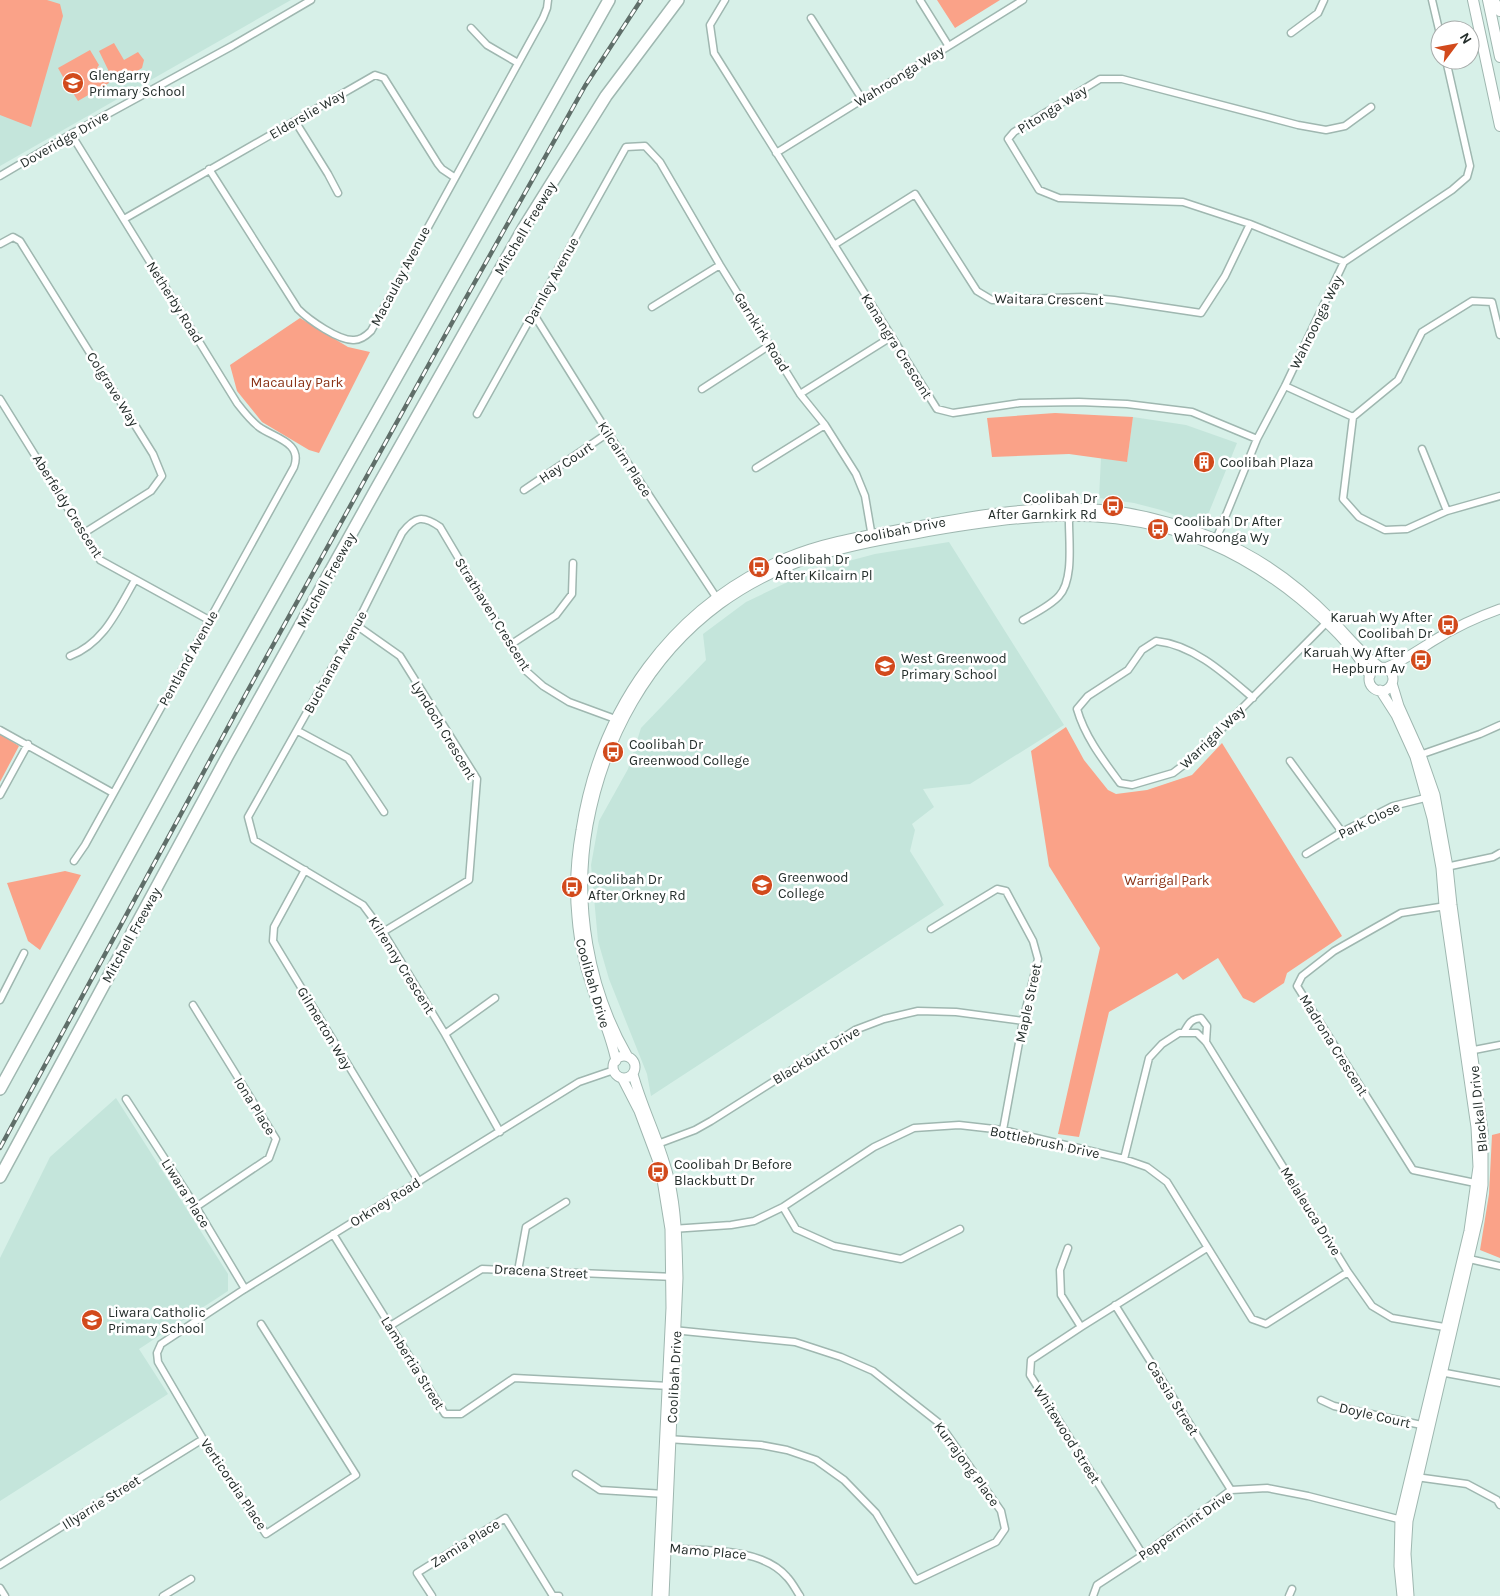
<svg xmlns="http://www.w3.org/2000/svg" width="1500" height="1596" viewBox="0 0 1500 1596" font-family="Karla,sans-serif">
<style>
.built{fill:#c4e5db}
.green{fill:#faa288}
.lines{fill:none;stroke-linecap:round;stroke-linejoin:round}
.street-casing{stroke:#9fb7b0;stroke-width:9}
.secondary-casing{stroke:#9fb7b0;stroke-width:11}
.primary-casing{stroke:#9fb7b0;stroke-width:12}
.highway-casing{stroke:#9fb7b0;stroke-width:14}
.street{stroke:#fff;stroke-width:6}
.secondary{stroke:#fff;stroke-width:9}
.primary{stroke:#fff;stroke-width:10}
.highway{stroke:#fff;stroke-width:11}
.rail-casing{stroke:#5f6e69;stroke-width:4.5}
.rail{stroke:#fff;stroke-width:2.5;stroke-dasharray:8;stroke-linecap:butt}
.labels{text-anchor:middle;stroke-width:5;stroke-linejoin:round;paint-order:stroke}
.poi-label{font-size:14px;fill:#242e2b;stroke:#fff;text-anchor:start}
.street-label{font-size:14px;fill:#242e2b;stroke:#fff}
.park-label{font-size:14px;fill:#8a3317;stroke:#fff}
</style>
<rect width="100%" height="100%" fill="#d7f0e8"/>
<path class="built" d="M0,0H291L0,166Z
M1133,417L1186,425L1237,443L1205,522H1196L1161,510L1134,503L1099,498L1101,458L1127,461Z
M949,542L1064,725L970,784L923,789L934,807L912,824L915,830L910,851L944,905L651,1096L647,1074L609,979L598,941L591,865L599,821L628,769L641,728L706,660L703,634L746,602L811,571L875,554Z
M116,1098L228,1274V1291L139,1349L168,1394L0,1501V1258L50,1157Z"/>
<path class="green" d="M0,0H47L60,4L63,16L31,127L0,115Z
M937,0H1000L955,28Z
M114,43L124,60L138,52L144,60L142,68L128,77L114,82L99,51Z
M90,50L99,65L97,68L100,67L109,83L78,101L68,85L70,82L67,84L58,68Z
M300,318L348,347L370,352L319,453L309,450L262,422L237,391L230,365Z
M1055,413L1133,417L1127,462L1069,454L992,457L987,418Z
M1066,727L1084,760L1108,790L1116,794L1147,790L1192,775L1222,743L1342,936L1287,973L1284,983L1254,1003L1243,998L1218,958L1183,980L1177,973L1109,1012L1079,1137L1058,1134L1100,948L1049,866L1031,751Z
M0,734L19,746L0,782Z
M65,871L81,875L40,950L28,941L7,883Z
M1500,1133V1258L1480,1250L1489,1194L1492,1135Z"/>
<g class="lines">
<g class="street-casing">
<path id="street" d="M725,0L710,25L714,53L937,409L953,413L1020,403L1079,402L1127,404L1192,412L1257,439
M920,0L948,45
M1432,0L1440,34
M811,18L862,99
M471,28L487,45L518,63
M1291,33L1318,13L1324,0
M295,121L328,174L338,193
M71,134L237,403C244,412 250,420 259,427C274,438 303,442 294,467L85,845L74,861
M776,153L1023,0
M209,169L298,309C309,320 339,341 354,340C361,340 366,336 371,331L543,18L547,8L548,0
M0,176L71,134L232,46L311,0
M124,219L375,75L384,78L438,164L442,169L454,177
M0,244L13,237L20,241L153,454L162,476L151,491L84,533
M834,245L915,194L977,291L992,300L1083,297L1114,300L1201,313L1225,276L1250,224
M1344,262L1250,224L1183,202L1059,198L1039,190L1008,139L1014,132L1100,79H1122L1298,125L1326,130L1345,126L1371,107
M652,307L720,265
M533,313L608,433L718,600
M1500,335L1492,302L1472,301L1422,332L1398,380L1353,417L1343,499L1359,517L1385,530L1407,529L1447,511L1500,496
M1285,386L1353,417
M702,389L770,345
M800,394L891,337
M0,399L100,560L209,620
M477,414L626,147L645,146L660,162L720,265L800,394L825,425L856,474L865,496L872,537
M1422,449L1447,511
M756,468L825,425
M524,490L608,433
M1215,542L1257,439L1285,386L1344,262L1452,190L1467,177L1470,166L1446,60
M1023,620C1035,613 1050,606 1059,596C1075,579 1068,536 1069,513
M356,625L400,656L477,779L469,880L383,932
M510,645L556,615L572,594L573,563
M70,656C104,643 117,611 135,580
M1253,698C1225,674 1194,645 1156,641L1142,650L1128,670L1088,696L1077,709C1085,737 1103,760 1120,783L1132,785L1173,773L1194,757L1329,620
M0,730L113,793
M298,731L348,758L384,812
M1417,756L1480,734L1500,725
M1290,761L1342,832
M0,795L28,744
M1306,854L1342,832L1393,806L1429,797
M1446,867L1493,857L1500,853
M305,870L274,927L273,941L419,1182
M1446,906L1401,913L1334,951L1302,976L1297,986L1413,1170L1480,1184
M931,929L997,889L1006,891L1033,941L1038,959L1023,1021L1003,1130
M0,1000L24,953
M193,1005L276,1139L269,1158L196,1207
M1184,1032C1189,1023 1191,1019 1201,1018L1207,1026L1206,1042
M445,1034L495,998
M1469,1051L1500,1045
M126,1099L196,1207L245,1289
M500,1132L445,1034L383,932L363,905L254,840L248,817L356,625L402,533C415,516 423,515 440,527L525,670L543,686L569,702L618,720
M655,1145L695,1130L711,1121L855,1030L884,1019L918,1011L956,1012L1023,1021
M1124,1159L1149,1058L1162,1044L1179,1033H1197L1206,1042L1348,1272L1372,1306L1392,1318L1450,1328
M783,1207L796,1229L834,1246L901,1259L960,1229
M672,1229L731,1225L754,1221L783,1207L874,1147L914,1128L959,1125L1003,1130L1124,1159L1147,1167L1167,1182L1252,1319L1266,1324L1348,1272
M333,1234L445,1414H461L514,1378L670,1386
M1068,1248L1060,1270L1061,1295L1081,1327
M1465,1258L1500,1266
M518,1271L526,1227L566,1202
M1115,1305L1231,1490
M261,1324L356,1475L266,1534L203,1439L158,1362L157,1353L161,1344L240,1292L579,1082L614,1070
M390,1326L482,1269L675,1277
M1440,1372L1500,1383
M1321,1400L1334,1406L1426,1426
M667,1439L761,1445L787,1450L816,1460L844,1480L876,1513L916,1580L996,1542L1005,1529L1001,1511L939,1423L873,1371L841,1357L795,1342L673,1330
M576,1474L600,1490L665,1494
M1416,1477L1467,1484L1497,1500L1500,1505
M663,1548C700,1551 761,1546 787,1577C792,1582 796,1590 800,1596
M1143,1555L1030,1375L1031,1360L1081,1327L1207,1248
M0,1565L203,1439
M0,1588L5,1596
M163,1596L191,1579
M432,1596L417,1573L505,1518L553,1596H559
M1093,1596L1097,1585L1143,1555L1231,1490L1267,1488L1308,1496L1402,1520
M1289,1596L1292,1589"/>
</g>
<g class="secondary-casing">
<path id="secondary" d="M1369 679a12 12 0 1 1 24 0a12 12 0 1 1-24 0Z
M1385,668C1403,661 1417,651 1433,641C1454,628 1477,617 1500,609
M1392,683L1399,706L1421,755L1435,795L1448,867L1452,905L1483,1131V1185L1478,1219L1408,1521L1406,1554L1409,1596
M1380,690L1396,715L1415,757L1432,818L1441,868L1444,906L1476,1127L1478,1167L1469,1231L1400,1519L1399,1566L1402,1596
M613 1067a11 11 0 1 1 22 0a11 11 0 1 1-22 0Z
M628,1057C588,988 574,903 588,825C604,738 648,657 720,604C780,560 843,546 915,534C1061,507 1177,499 1300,599C1325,620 1354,646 1370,676
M616,1061C612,1041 604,1021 597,1002C587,975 579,945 577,917C574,888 576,858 581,830C600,708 672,607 786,558C826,541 870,535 913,527C972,516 1032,505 1093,509C1134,511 1176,523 1214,538C1258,556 1298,585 1331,619C1347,635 1361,654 1380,667
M633,1074C643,1111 662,1145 670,1183C677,1214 677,1246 678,1278L664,1596
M622,1078L639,1111L660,1167L670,1229L671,1308L657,1596"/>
</g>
<g class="primary-casing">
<path id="primary" d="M1473,0L1500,126
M1488,0L1500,57
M1493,0L1500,11"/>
</g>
<g class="highway-casing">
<path id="highway" d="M0,1089L188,747L609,0
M0,1177L227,757L375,491L523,229L606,96L678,0"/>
</g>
<use href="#street" class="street"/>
<use href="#secondary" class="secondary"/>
<use href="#primary" class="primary"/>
<use href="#highway" class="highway"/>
<g class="rail-casing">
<path id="rail" d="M0,1148L247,692L453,321L585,86L641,0"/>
</g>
<use href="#rail" class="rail"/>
</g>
<defs>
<g id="school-disc" transform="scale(1.125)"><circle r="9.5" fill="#d24a1c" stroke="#fff"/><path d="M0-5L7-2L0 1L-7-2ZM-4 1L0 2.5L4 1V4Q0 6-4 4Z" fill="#fff"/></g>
<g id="building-disc" transform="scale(1.125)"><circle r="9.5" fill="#d24a1c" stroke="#fff"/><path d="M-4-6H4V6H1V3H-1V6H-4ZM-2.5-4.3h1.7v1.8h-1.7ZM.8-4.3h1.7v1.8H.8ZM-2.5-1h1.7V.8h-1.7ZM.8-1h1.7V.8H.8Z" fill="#fff"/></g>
<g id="bus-disc" transform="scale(1.125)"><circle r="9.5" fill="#d24a1c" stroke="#fff"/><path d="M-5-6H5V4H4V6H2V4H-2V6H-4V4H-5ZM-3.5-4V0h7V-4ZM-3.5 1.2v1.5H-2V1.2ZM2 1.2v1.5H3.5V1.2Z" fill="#fff"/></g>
</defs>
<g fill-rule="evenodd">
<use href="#school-disc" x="73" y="83"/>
<use href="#building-disc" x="1204" y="462"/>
<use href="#bus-disc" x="1113" y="506"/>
<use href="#bus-disc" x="1158" y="529"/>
<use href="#bus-disc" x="759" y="567"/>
<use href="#bus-disc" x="1448" y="625"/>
<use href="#bus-disc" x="1421" y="660"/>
<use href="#school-disc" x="885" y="666"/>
<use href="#bus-disc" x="613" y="752"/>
<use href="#school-disc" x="762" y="885"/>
<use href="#bus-disc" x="572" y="887"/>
<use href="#bus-disc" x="658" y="1172"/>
<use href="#school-disc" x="92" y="1320"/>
</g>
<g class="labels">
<g class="poi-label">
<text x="89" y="80">Glengarry<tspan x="89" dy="16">Primary School</tspan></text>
<text x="1220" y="467">Coolibah Plaza</text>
<text x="1097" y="503" text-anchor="end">Coolibah Dr<tspan x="1097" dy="16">After Garnkirk Rd</tspan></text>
<text x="1174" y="526">Coolibah Dr After<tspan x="1174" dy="16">Wahroonga Wy</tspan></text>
<text x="775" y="564">Coolibah Dr<tspan x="775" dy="16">After Kilcairn Pl</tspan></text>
<text x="1432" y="622" text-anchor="end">Karuah Wy After<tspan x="1432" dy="16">Coolibah Dr</tspan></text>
<text x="1405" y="657" text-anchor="end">Karuah Wy After<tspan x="1405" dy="16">Hepburn Av</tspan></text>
<text x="901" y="663">West Greenwood<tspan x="901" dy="16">Primary School</tspan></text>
<text x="629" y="749">Coolibah Dr<tspan x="629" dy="16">Greenwood College</tspan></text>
<text x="778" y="882">Greenwood<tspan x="778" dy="16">College</tspan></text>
<text x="588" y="884">Coolibah Dr<tspan x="588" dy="16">After Orkney Rd</tspan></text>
<text x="674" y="1169">Coolibah Dr Before<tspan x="674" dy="16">Blackbutt Dr</tspan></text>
<text x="108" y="1317">Liwara Catholic<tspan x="108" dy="16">Primary School</tspan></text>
</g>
<g class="street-label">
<text transform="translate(899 76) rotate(-32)" y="5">Wahroonga Way</text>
<text transform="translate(1052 109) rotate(-32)" y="5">Pitonga Way</text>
<text transform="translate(307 114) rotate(-30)" y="5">Elderslie Way</text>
<text transform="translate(64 139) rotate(-30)" y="5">Doveridge Drive</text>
<text transform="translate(525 228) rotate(-59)" y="5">Mitchell Freeway</text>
<text transform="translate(400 276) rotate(-62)" y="5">Macaulay Avenue</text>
<text transform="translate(551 281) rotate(-61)" y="5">Darnley Avenue</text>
<text transform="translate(1049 299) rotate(1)" y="5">Waitara Crescent</text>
<text transform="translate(175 302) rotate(58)" y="5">Netherby Road</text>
<text transform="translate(1316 322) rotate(-64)" y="5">Wahroonga Way</text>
<text transform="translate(762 332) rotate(58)" y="5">Garnkirk Road</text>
<text transform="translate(897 346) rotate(58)" y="5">Kanangra Crescent</text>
<text transform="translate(113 389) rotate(58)" y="5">Colgrave Way</text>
<text transform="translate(625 459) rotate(57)" y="5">Kilcairn Place</text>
<text transform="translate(566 462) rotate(-34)" y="5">Hay Court</text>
<text transform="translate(68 506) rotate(58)" y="5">Aberfeldy Crescent</text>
<text transform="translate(900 530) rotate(-11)" y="5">Coolibah Drive</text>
<text transform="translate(326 580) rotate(-61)" y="5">Mitchell Freeway</text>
<text transform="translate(493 614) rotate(58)" y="5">Strathaven Crescent</text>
<text transform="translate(188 658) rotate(-61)" y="5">Pentland Avenue</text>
<text transform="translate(335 662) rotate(-61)" y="5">Buchanan Avenue</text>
<text transform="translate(444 730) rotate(59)" y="5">Lyndoch Crescent</text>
<text transform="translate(1212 737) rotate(-44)" y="5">Warrigal Way</text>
<text transform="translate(1369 820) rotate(-26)" y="5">Park Close</text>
<text transform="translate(131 935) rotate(-61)" y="5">Mitchell Freeway</text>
<text transform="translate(402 965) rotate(58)" y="5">Kilrenny Crescent</text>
<text transform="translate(593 983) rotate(74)" y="5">Coolibah Drive</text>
<text transform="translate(1028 1003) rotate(-78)" y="5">Maple Street</text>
<text transform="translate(325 1028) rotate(59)" y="5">Gilmerton Way</text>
<text transform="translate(1334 1045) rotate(58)" y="5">Madrona Crescent</text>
<text transform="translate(816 1055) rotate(-31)" y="5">Blackbutt Drive</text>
<text transform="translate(255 1106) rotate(58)" y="5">Iona Place</text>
<text transform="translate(1478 1109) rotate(-96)" y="5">Blackall Drive</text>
<text transform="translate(1045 1142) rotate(12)" y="5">Bottlebrush Drive</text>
<text transform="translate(186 1193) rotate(58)" y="5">Liwara Place</text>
<text transform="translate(385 1202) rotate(-32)" y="5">Orkney Road</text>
<text transform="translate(1311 1211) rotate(58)" y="5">Melaleuca Drive</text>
<text transform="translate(541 1271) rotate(3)" y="5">Dracena Street</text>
<text transform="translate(413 1363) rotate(58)" y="5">Lambertia Street</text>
<text transform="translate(674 1377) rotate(-87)" y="5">Coolibah Drive</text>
<text transform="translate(1173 1398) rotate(58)" y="5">Cassia Street</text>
<text transform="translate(1375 1415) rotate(13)" y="5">Doyle Court</text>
<text transform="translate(1067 1434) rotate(58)" y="5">Whitewood Street</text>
<text transform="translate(967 1464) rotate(54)" y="5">Kurrajong Place</text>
<text transform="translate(234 1484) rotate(56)" y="5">Verticordia Place</text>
<text transform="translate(101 1502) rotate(-32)" y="5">Illyarrie Street</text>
<text transform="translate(1185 1525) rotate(-35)" y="5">Peppermint Drive</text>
<text transform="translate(465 1543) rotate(-32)" y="5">Zamia Place</text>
<text transform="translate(708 1551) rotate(5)" y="5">Mamo Place</text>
</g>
<g class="park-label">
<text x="297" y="387">Macaulay Park</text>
<text x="1167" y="885">Warrigal Park</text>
</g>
</g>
<g transform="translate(1455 45) rotate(58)"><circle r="24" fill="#ffffff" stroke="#a7abaa"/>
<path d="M0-4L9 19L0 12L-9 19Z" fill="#d24a1c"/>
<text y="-8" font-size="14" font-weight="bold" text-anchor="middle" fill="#242e2b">N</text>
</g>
</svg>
